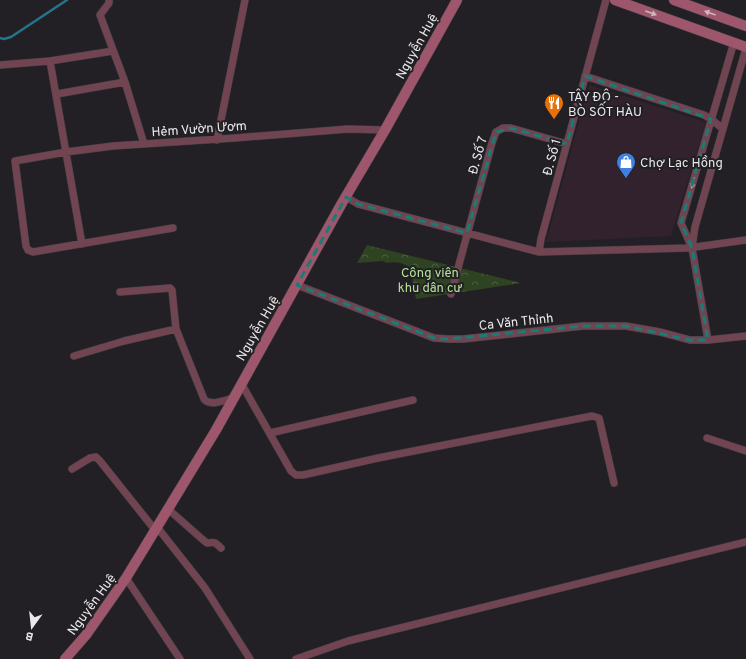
<svg xmlns="http://www.w3.org/2000/svg" width="746" height="659" viewBox="0 0 746 659" font-family="Overpass,sans-serif">
<style>
.commercial{fill:#32222d}
.forest{fill:url(#forest-crowns)}
.lines{fill:none;stroke-linecap:round;stroke-linejoin:round}
.stream{stroke:#25748b;stroke-width:2.5}
.street-casing{stroke:#3e3c40;stroke-width:8}
.secondary-casing{stroke:#3e3c40;stroke-width:11}
.street{stroke:#704451;stroke-width:7}
.secondary{stroke:#9d566c;stroke-width:10}
.oneway{fill:#ceb5bf}
.oneway2{fill:#a68e96}
.marked{fill:none;stroke:#1a7c74;stroke-width:3;stroke-dasharray:8 5;stroke-linejoin:round}
.labels{text-anchor:middle;stroke-width:4;stroke-linejoin:round;paint-order:stroke}
.street-label{font-size:13px;fill:#e9e8eb;stroke:#222024}
.poi-label{font-size:13px;fill:#e9e8eb;stroke:#222024;text-anchor:start}
.park-label{font-size:13px;fill:#b3e498;stroke:#222024}
</style>
<defs>
<pattern id="forest-crowns" width="20" height="18" patternUnits="userSpaceOnUse"><rect width="20" height="18" fill="#2e4322"/><path d="M2 6a3 3 0 1 1 6 0M12 15a3 3 0 1 1 6 0" fill="none" stroke="#4c5e42"/></pattern>
</defs>
<rect width="100%" height="100%" fill="#222024"/>
<path class="commercial" d="M589,85L706,122L671,236L546,242Z"/>
<path class="forest" d="M367,245L521,283L416,299L410,267C402,263 396,261 387,263L383,261L357,263Z"/>
<g class="lines">
<path class="stream" d="M0,38L4,39L11,37L67,0"/>
<g class="street-casing">
<path id="street" d="M109,0V3L100,15L125,82L144,144
M50,61L82,244
M0,65L50,61L113,51
M585,76L704,115L711,119L723,129
M57,94L125,82
M217,140L245,0
M346,197L358,204L539,252L688,248L746,240
M173,228L33,252L28,250L26,246L15,161L66,152L113,146L235,138L348,129L385,130
M692,247L695,227L746,48
M539,252L541,239L606,0
M297,285L434,338L448,339H463L583,326H626L660,332L690,340H708L746,336
M120,292L170,288L172,290L176,329
M451,294L492,143L496,132L503,128H511L567,144
M708,340L692,248L681,223L734,42
M74,356L124,341L176,329L204,399C210,407 225,400 233,398
M241,383L291,471L296,475H303L378,458L592,416L599,418L614,483
M270,433L413,400
M707,438L746,451
M72,469L90,458L96,457L100,461L155,530
M168,509L202,539L207,543C215,542 215,542 221,548
M157,527L205,588L250,659
M126,578L180,659
M296,659L348,641L746,542"/>
</g>
<g class="secondary-casing">
<path id="secondary" d="M615,0L746,47
M674,0L746,26
M65,659L86,635L126,578L216,430L342,203L385,130L457,0"/>
</g>
<use href="#street" class="street"/>
<use href="#secondary" class="secondary"/>
</g>
<defs><path id="oneway-solid" d="M-6-.8H1V-3.2L6.5 0L1 3.2V.8H-6Z"/></defs>
<g class="oneway">
<use href="#oneway-solid" transform="translate(651 13) rotate(20)"/>
<use href="#oneway-solid" transform="translate(710 13) rotate(-160)"/>
</g>
<use class="oneway2" href="#oneway-solid" transform="translate(693 183) rotate(106)"/>
<path class="marked" d="M585,76L711,119L681,223L692,248L708,340H690L626,326H583L448,339L434,338L297,285L346,197L358,204L467,233L496,132L511,128L567,144Z"/>
<defs>
<g id="restaurant-pin" transform="scale(1)"><path d="M0 17L-7.5 6A9.5 9.5 0 1 1 7.5 6Z" fill="#e8710a" stroke="#222024"/><path d="M-5-6h1v4h1v-4h1v4h1v-4h1v5L-1.5 .5V6h-2V.5L-5-1ZM5-6V6H3V1.5H1.5Q1.5-4 5-6Z" fill="#fff"/></g>
<g id="shop-pin" transform="scale(1)"><path d="M0 17L-7.5 6A9.5 9.5 0 1 1 7.5 6Z" fill="#3f7fe0" stroke="#222024"/><path d="M-5-2.5h2.3a2.7 3.5 0 0 1 5.4 0H5L5.5 6h-11ZM-1.5-2.5h3a1.5 2.3 0 0 0-3 0Z" fill="#fff"/></g>
</defs>
<g fill-rule="evenodd">
<use href="#restaurant-pin" x="554" y="103"/>
<use href="#shop-pin" x="626" y="162"/>
</g>
<g class="labels">
<g class="street-label">
<text transform="translate(416 46) rotate(-61)" y="5">Nguyễn Huệ</text>
<text transform="translate(199 128) rotate(-4)" y="5">Hẻm Vườn Ươm</text>
<text transform="translate(477 155) rotate(-74)" y="5">Đ. Số 7</text>
<text transform="translate(551 157) rotate(-75)" y="5">Đ. Số 1</text>
<text transform="translate(516 321) rotate(-6)" y="5">Ca Văn Thỉnh</text>
<text transform="translate(257 328) rotate(-60)" y="5">Nguyễn Huệ</text>
<text transform="translate(91 604) rotate(-54)" y="5">Nguyễn Huệ</text>
</g>
<g class="poi-label">
<text x="568" y="101">TÂY ĐÔ -<tspan x="568" dy="15">BÒ SỐT HÀU</tspan></text>
<text x="640" y="167">Chợ Lạc Hồng</text>
</g>
<g class="park-label">
<text x="430" y="277">Công viên<tspan x="430" dy="15">khu dân cư</tspan></text>
</g>
</g>
<g transform="translate(32 627) rotate(195)" stroke="#222024" stroke-width="3" paint-order="stroke">
<path d="M0-3L7 15L0 10L-7 15Z" fill="#e9e8eb"/>
<text y="-6" font-size="11" font-weight="bold" text-anchor="middle" fill="#e9e8eb">B</text>
</g>
</svg>
